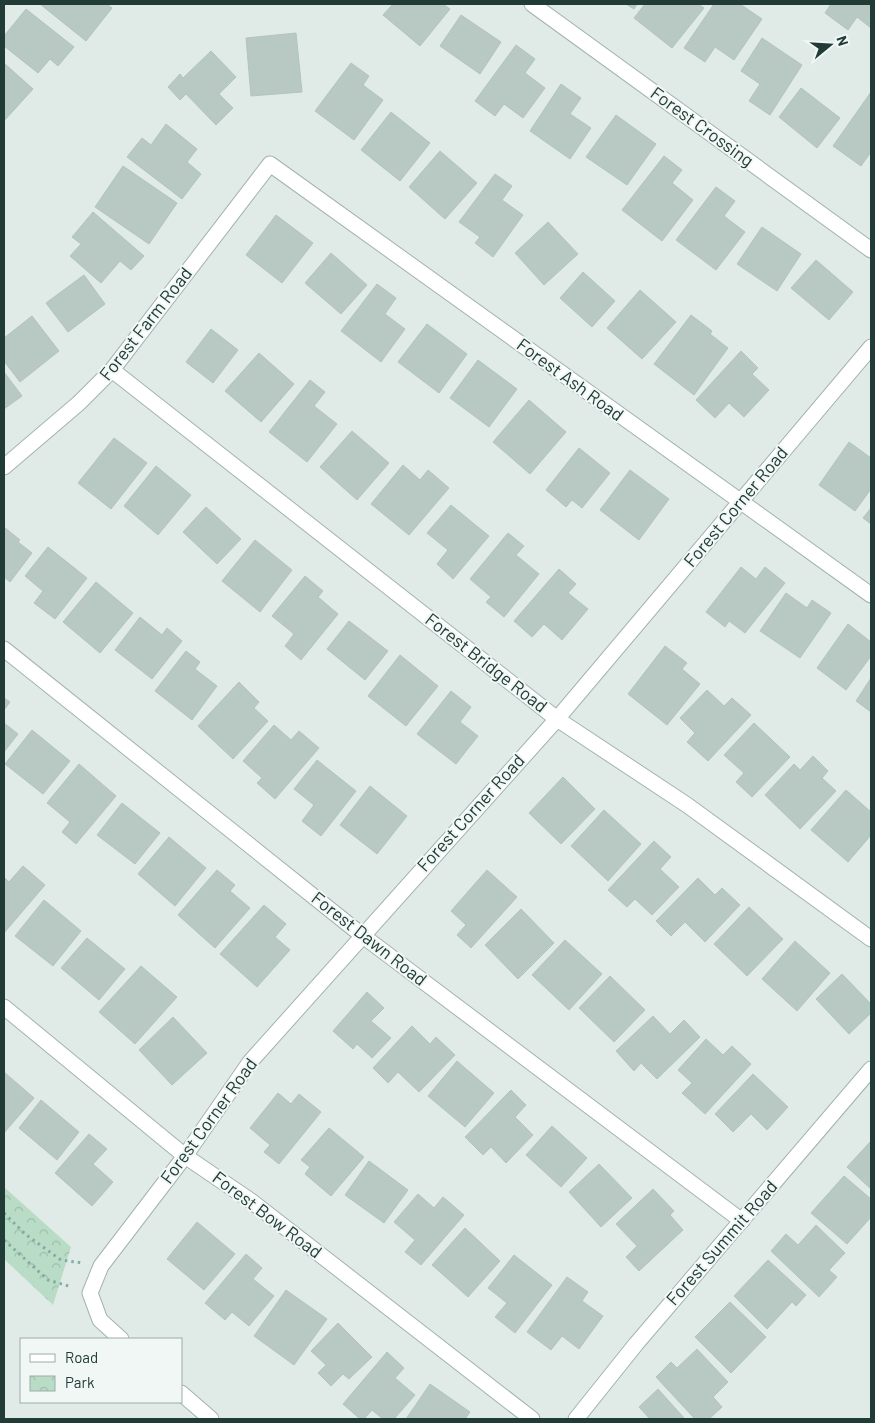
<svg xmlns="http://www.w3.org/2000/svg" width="875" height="1423" viewBox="0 0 875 1423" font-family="Barlow,sans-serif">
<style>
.park{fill:url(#park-crowns)}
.building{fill:#b8c8c3;stroke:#b2c4bf}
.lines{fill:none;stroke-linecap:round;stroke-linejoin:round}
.minor-casing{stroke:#a3b3af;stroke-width:17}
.path{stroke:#80aea5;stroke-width:3;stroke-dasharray:2.5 4;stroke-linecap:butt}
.minor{stroke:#fff;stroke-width:15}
.labels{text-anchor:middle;stroke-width:4;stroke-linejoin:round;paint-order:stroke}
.street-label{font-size:18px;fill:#213b37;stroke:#f0f7f5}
</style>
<defs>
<pattern id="park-crowns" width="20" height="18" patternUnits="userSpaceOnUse" patternTransform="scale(1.25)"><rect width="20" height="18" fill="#b9dcc6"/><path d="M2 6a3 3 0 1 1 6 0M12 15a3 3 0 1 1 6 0" fill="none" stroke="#9fbeab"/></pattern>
</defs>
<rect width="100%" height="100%" fill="#e0ebe7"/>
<path class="park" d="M4,1187L71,1247L53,1305L4,1259Z"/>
<path class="building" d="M40,4H107L112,8L86,41Z
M393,4H443L450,9L420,46L383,15Z
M626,4H637L634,9Z
M645,4H698L704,8L672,48L634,18Z
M714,4H740L762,19L734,60L715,47L705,62L684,48Z
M831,4H871V28L857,17L848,30L825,13Z
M26,9L74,47L58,66L50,59L38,73L4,46V36Z
M461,15L501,42L480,74L440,46Z
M296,33L302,92L251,96L246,38Z
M762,38L802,65L770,115L749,101L760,84L741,71Z
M516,45L535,59L525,73L545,88L523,118L504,104L495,116L475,101Z
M211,51L236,77L219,94L233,108L216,125L186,94L180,100L168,87L180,74L183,78Z
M4,63L33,89L4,121Z
M351,63L369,76L363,85L383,100L354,140L315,111Z
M561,84L581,98L570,114L591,128L570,159L530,131Z
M801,88L840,118L817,148L779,117Z
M871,92V152L861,166L833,146Z
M391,112L430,143L400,181L361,150Z
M616,115L656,144L627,185L586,157Z
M166,124L197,149L187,162L201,174L182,199L127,157L142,138L151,145Z
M440,151L477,183L445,219L409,187Z
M664,156L682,170L672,183L693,200L662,241L622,210Z
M123,166L177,203L149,244L95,207Z
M495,174L512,186L502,200L523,215L493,257L475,243L480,237L459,222Z
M716,187L735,201L724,216L745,232L716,270L676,240Z
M93,212L144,256L131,270L120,261L101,283L70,256L81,244L72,237Z
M276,215L313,243L282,283L246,255Z
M548,222L578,254L544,285L515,253Z
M762,227L801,254L777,291L737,264Z
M331,253L367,285L341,314L305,283Z
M816,260L853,292L829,320L791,288Z
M583,272L615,301L592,327L560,298Z
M84,275L105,304L68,332L46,303Z
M377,284L396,298L385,314L405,329L381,362L341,331Z
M640,290L676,322L642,359L607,328Z
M691,315L712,331L710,334L728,348L694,395L654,364Z
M32,316L59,351L20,382L4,361V338Z
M427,324L467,354L439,393L398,362Z
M211,329L238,350L213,383L186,362Z
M741,351L758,368L752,374L769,390L744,417L729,403L715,418L696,400Z
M259,353L294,384L261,422L225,391Z
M478,360L517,389L489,427L450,398Z
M4,372L22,396L4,409Z
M310,380L325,392L314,406L337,424L307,462L269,432Z
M529,400L566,432L530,474L493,442Z
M352,431L389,463L357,500L320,467Z
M114,438L147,463L111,509L78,483Z
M849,442L871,458V489L855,511L819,485Z
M579,448L610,473L582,508L572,500L566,507L546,490Z
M403,465L420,480L428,470L449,488L409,535L371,504Z
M156,466L191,495L158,535L124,506Z
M630,470L669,499L639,540L600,510Z
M451,505L489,536L453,579L437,564L448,550L427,533Z
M206,507L241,539L217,564L183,532Z
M871,508V524L863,518Z
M4,527L20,540L18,542L32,553L10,582L4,577Z
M508,533L524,546L516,555L539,574L504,617L486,602L491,597L470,579Z
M255,540L292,570L260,612L222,581Z
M48,547L87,578L55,619L34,603L43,591L25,576Z
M741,567L756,579L765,567L785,583L745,633L729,621L725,627L706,612Z
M559,569L576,584L568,593L588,609L562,640L544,624L532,637L514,621Z
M305,576L323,591L318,597L338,614L301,660L285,646L294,634L272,616Z
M96,582L133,613L100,653L63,622Z
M786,593L807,608L812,600L831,613L800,658L760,631Z
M140,617L162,635L167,628L182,641L152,679L115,650Z
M349,621L388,651L365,680L327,649Z
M848,624L871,642V656L846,690L817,668Z
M665,646L687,663L682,669L700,684L667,725L628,694Z
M186,651L200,662L195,669L217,686L192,720L155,691Z
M400,655L438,686L406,726L368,696Z
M871,678V712L856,701Z
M239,682L259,702L254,708L268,721L233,759L198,726Z
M707,690L724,706L732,698L751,715L708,761L687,742L695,733L680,718Z
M451,691L471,707L460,722L478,736L456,764L417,734Z
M4,698L10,702L4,710Z
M4,723L18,734L4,752Z
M754,723L790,757L752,797L736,782L744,773L724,755Z
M274,725L291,740L299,731L319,748L275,799L257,783L262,778L243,761Z
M32,730L70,761L43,794L5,764Z
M813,756L828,771L822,778L836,791L800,829L765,795L794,764L800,770Z
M317,760L356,791L321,836L302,821L314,805L294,789Z
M79,764L116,796L76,844L62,832L70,822L47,803Z
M563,777L595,809L561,844L529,813Z
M370,786L407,816L377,854L340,825Z
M846,790L871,812V835L848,862L811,830Z
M122,803L160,833L135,864L97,835Z
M604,810L641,844L608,881L571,846Z
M169,837L206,868L175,906L138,874Z
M654,841L671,857L660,869L679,887L652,915L635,899L627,907L608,890Z
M23,866L45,885L4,933V877L9,882Z
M217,870L235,885L230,891L250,908L215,948L178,915Z
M487,870L517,897L471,948L457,935L466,925L451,911Z
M698,878L715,895L722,888L740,905L705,942L685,922L671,936L656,921Z
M44,900L81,931L53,966L15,936Z
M264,905L286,924L275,937L290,950L257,987L220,954Z
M749,907L783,939L747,976L714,944Z
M521,909L554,943L518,979L485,945Z
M87,938L125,969L99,1000L61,968Z
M565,940L602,974L569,1010L532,975Z
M795,941L830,973L797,1011L762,979Z
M141,966L177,997L135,1044L99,1012Z
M842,974L871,1004V1013L849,1034L816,999Z
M610,976L645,1010L614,1042L579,1008Z
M367,992L384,1008L371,1021L391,1038L372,1058L357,1044L353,1049L333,1031Z
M653,1016L670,1034L684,1020L700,1037L657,1079L641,1063L634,1071L616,1051Z
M173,1017L207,1053L172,1085L139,1050Z
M412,1026L430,1044L436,1037L455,1055L419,1092L398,1072L388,1083L373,1068Z
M706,1039L723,1055L732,1046L751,1064L705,1114L682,1093L692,1083L678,1070Z
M457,1061L494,1093L465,1127L428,1096Z
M4,1072L34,1098L4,1133Z
M753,1074L788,1107L767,1130L751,1114L733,1132L715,1114Z
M511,1090L526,1105L515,1117L533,1135L506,1163L491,1147L483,1155L465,1137Z
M278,1093L291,1104L299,1094L321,1112L279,1164L264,1152L270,1145L250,1128Z
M41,1100L79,1132L57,1160L19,1128Z
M552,1126L587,1158L561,1187L526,1155Z
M329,1128L364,1157L331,1196L305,1174L310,1167L301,1160Z
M89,1134L107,1149L93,1164L113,1182L92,1206L55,1173Z
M871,1141V1189L847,1167Z
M369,1161L408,1190L384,1223L345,1195Z
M599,1164L632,1198L601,1227L569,1192Z
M844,1176L871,1199V1217L847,1244L811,1213Z
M653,1189L674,1211L670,1215L683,1230L639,1271L626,1257L637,1246L616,1224Z
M418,1194L434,1208L443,1197L464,1215L421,1265L405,1252L415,1240L394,1222Z
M197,1222L235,1254L204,1290L167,1259Z
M816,1225L845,1253L829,1270L837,1277L819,1297L771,1251L786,1234L798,1245Z
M465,1228L500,1261L468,1297L432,1265Z
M246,1254L262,1268L253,1279L274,1296L249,1326L232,1312L225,1320L205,1303Z
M514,1255L552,1285L515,1333L495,1317L507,1303L488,1288Z
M768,1260L806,1295L796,1306L792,1302L767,1329L734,1296Z
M567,1277L588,1292L582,1301L603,1316L579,1349L562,1336L551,1350L527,1332Z
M286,1290L327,1319L294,1365L254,1336Z
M730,1302L766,1337L731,1373L695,1337Z
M338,1323L372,1357L349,1379L343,1374L331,1386L318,1373L326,1365L311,1351Z
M697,1349L728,1382L713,1397L722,1407L709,1419H695L656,1377L671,1362L677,1368Z
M387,1352L404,1368L395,1378L415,1395L394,1419H383L372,1410L364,1419H360L343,1404Z
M430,1384L470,1412L465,1419H406Z
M658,1389L685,1419H650L639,1407Z"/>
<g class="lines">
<g class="minor-casing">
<path id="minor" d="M532,4L871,250
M112,370L557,719L687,805L871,939
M4,467L79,403L112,370L270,164L871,595
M4,649L363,936L742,1221
M4,1007L185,1156L251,1201L532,1419
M121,1339L100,1320L90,1293L101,1266L185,1156L250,1062L557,719L871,347
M181,1393L211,1419
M576,1419L636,1344L871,1069"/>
</g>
<path class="path" d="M4,1213L25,1234L61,1260L83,1263
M4,1240L48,1280L72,1287"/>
<use href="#minor" class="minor"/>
</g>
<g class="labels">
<g class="street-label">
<text transform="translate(702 127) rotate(36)" y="6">Forest Crossing</text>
<text transform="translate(146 324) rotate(-52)" y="6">Forest Farm Road</text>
<text transform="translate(570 380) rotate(36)" y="6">Forest Ash Road</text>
<text transform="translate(736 507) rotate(-50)" y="6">Forest Corner Road</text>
<text transform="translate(486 663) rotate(38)" y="6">Forest Bridge Road</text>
<text transform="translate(471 813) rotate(-48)" y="6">Forest Corner Road</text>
<text transform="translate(369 939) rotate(38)" y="6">Forest Dawn Road</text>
<text transform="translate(209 1121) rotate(-54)" y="6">Forest Corner Road</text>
<text transform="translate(267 1215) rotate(37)" y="6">Forest Bow Road</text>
<text transform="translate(722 1243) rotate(-49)" y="6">Forest Summit Road</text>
</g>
</g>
<rect width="875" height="1423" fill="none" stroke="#213b37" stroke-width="10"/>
<rect x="20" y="1338" width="162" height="65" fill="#f0f7f5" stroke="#9daca9"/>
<rect x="30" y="1354" width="25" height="8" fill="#ffffff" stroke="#9daca9"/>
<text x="65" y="1363" font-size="15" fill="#213b37">Road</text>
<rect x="30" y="1376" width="25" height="15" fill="url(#park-crowns)" stroke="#9daca9"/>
<text x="65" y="1388" font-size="15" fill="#213b37">Park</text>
<g transform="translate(830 45) rotate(72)" stroke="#f0f7f5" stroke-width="4" paint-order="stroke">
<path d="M0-4L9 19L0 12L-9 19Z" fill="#213b37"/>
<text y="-8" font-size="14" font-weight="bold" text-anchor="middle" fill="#213b37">N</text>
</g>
</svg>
